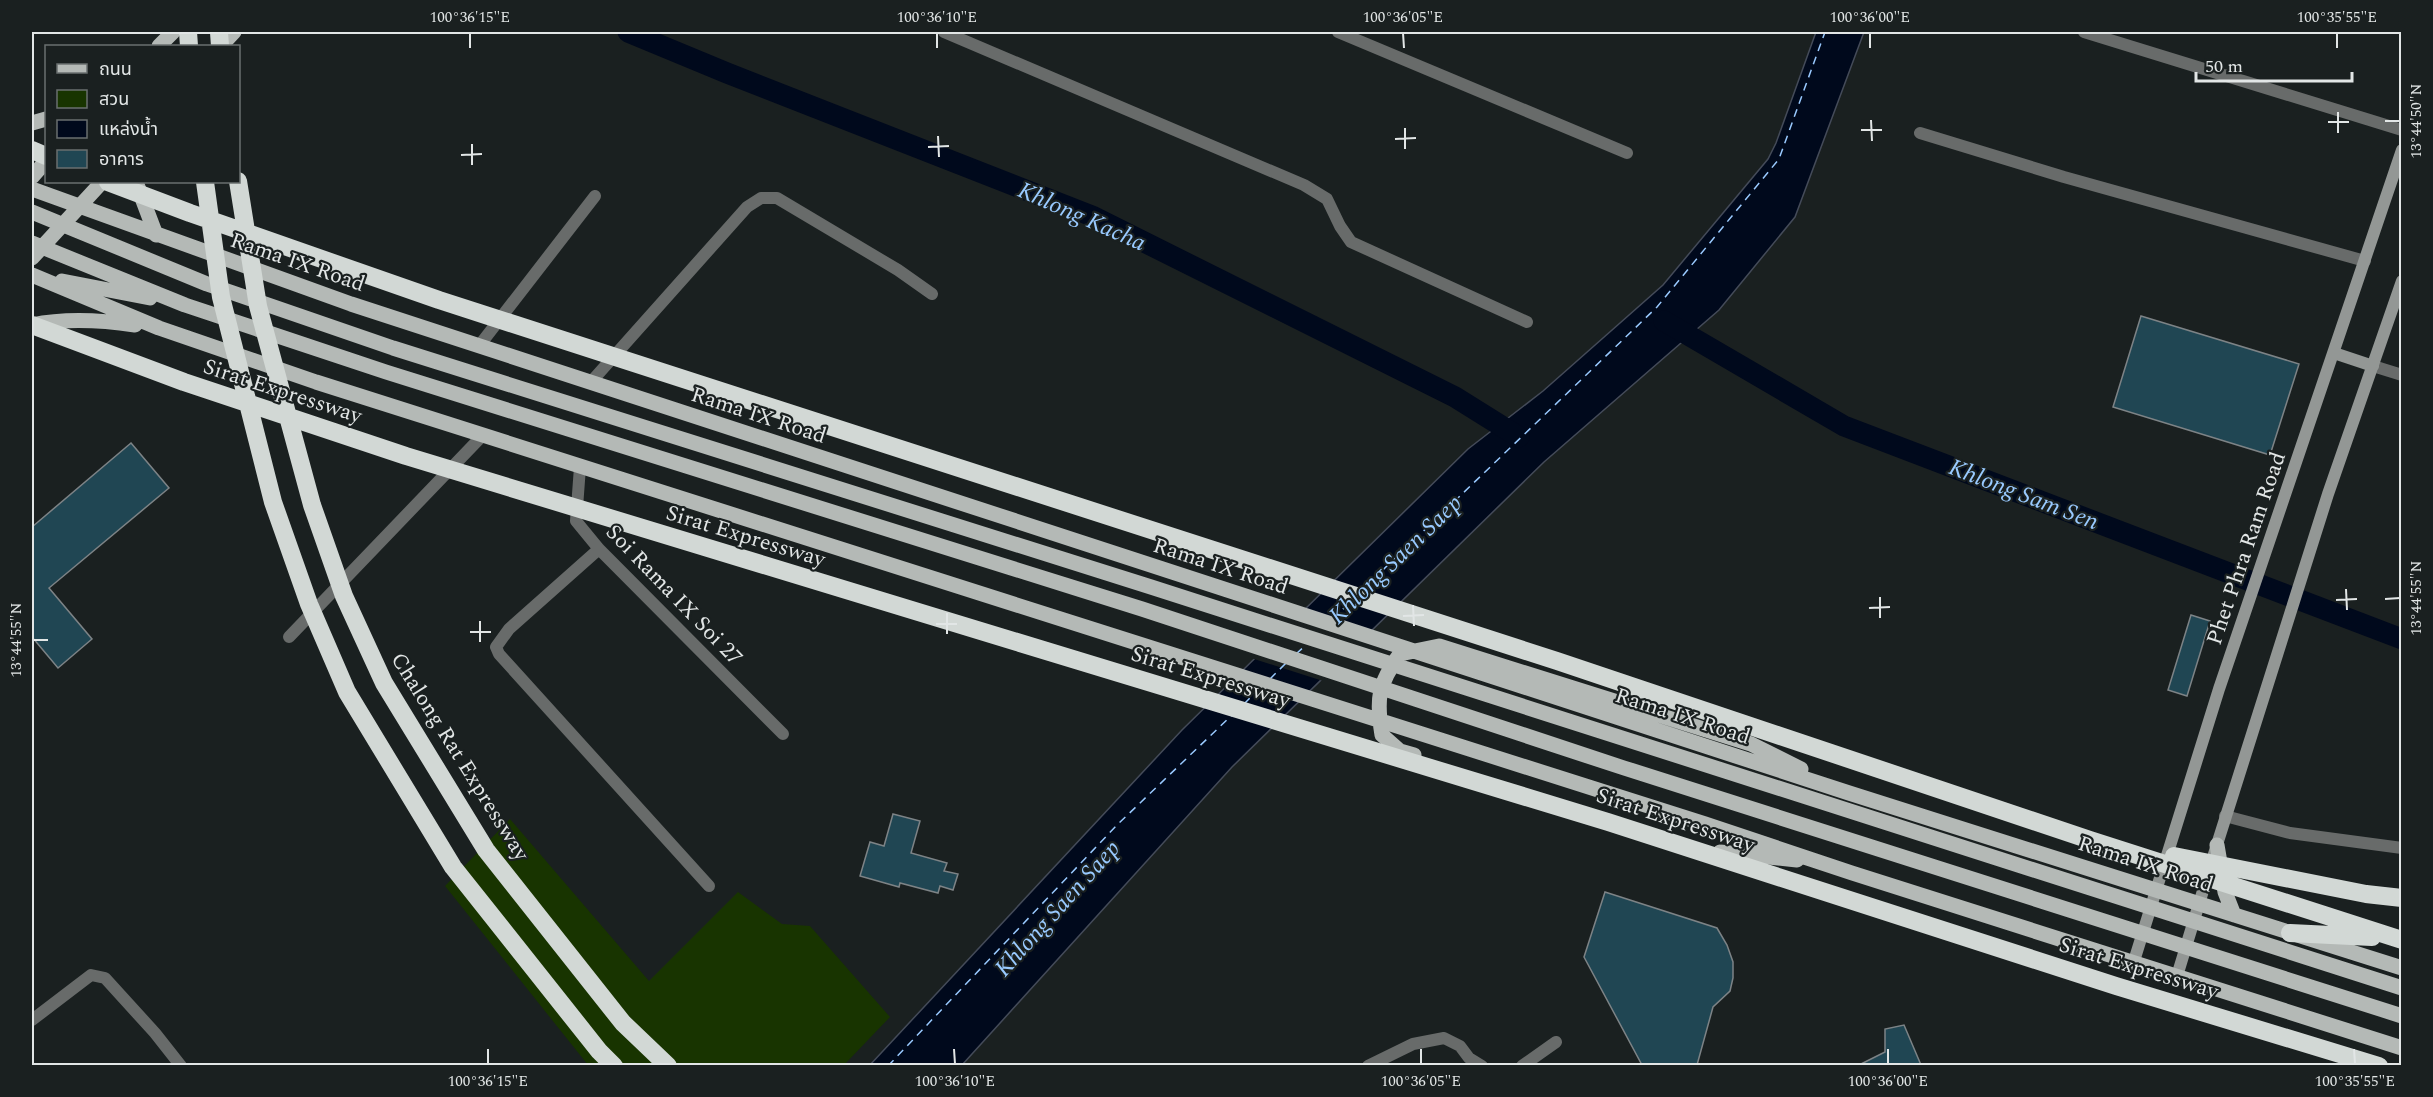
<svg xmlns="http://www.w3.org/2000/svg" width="2433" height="1097" viewBox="0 0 2433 1097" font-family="Spectral,'Noto Sans Thai',serif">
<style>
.green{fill:#183400}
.water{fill:#00091c;stroke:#444b59;stroke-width:1.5}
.pier{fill:#1a2020}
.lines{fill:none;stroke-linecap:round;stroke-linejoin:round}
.canal{stroke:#00091c;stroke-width:21}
.ferry{stroke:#99caff;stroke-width:1.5;stroke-dasharray:8 6;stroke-linecap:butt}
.building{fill:#204653;stroke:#7d8386;stroke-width:1.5}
.street{stroke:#686b6a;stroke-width:12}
.secondary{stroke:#939795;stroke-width:12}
.primary{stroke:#b4b9b6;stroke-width:15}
.highway{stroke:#d2d8d5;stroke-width:18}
.ticks{fill:none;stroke:#e2e6e6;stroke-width:2}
.labels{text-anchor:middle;stroke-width:4.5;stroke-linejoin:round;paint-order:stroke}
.street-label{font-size:22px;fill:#e2e6e6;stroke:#1a2020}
.water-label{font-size:24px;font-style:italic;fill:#99caff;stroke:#1a2020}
.neatline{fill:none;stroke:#e2e6e6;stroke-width:2}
.ticks-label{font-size:15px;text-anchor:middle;fill:#e2e6e6}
</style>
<rect width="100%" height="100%" fill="#1a2020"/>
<path class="green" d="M510,819L649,981L738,892L782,924L810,926L890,1017L844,1065H588L445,886Z"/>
<path class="water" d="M1816,32H1864L1795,217L1719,310L1544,462L1232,767L962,1065L869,1066L1182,730L1468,449L1543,391L1663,285L1768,159L1776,143Z"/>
<path class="pier" d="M1291,618L1364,642L1323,681L1251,658Z"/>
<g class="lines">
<path class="canal" d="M628,32L727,73L1092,216L1455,397L1519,437
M1664,321L1844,426L2402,639"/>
<path class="ferry" d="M1363,589L1657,307L1779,159L1825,32
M1333,619L1349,603
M1296,654L1306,645
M1270,679L1286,663
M1244,704L1258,690
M888,1066L1117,825L1232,715"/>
</g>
<path class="building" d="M2141,316L2299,364L2270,455L2113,407Z
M131,443L169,488L49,588L92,639L58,668L32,637V527Z
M2191,615L2210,621L2187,696L2168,690Z
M893,814L920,821L911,853L947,863L944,871L958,874L953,890L940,886L938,893L900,883L899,887L860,876L870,842L884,846Z
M1605,892L1717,928L1727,945L1733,962V978L1730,991L1713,1007L1697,1065H1642L1584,957Z
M1904,1025L1921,1065H1859L1885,1052V1029Z"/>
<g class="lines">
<path class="street" d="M944,32L1304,185L1327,199L1340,226L1351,242L1527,322
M1338,32L1627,153
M2084,32L2402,130
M1920,133L2064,177L2365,261
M479,346L595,196
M2373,366L2402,375
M591,382L747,207L761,198H777L898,270L932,294
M580,467L576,521L599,549L783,734
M599,549L509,629L496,647L499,654L709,886
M289,637L482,436
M2225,816L2290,833L2402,848
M32,1020L91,975L105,978L155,1033L181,1066
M1368,1066L1413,1044L1444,1038L1460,1046L1469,1058L1482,1066
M1522,1066L1556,1042"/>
<path class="secondary" d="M2334,353L2373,366
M2214,854L2328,494L2402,281
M2134,961L2219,689L2402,150
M2177,976L2209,871"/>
<path class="primary" d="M159,46L173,32
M221,46L234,32
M32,123L46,119
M32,177L46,161
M136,182L156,235
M32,189L351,304L1849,793L2402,968
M32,212L207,284L393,348L1151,587L2402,988
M32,243L185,305L386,372L1142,609L1624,768L2402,1016
M32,258L102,182
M32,275L159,328L316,382L1705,824L1852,873L2402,1048
M62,281L150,298
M32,325C65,318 101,320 135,325
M1414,755L1400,751L1382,735C1376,699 1378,684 1400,654L1439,646L1751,744L1801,769
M2217,845L2225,892L2234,915
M1720,852L1797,860"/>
<path class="highway" d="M188,32L189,46
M219,32L220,46
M32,150L46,156
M238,181L258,306L312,505L344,596L384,683L486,850L623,1023L668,1066
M108,182L190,213L439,300L1557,661L2090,840L2402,940
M205,182L221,297L273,502L309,604L347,692L453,867L599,1051L614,1066
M32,325L184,382L406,456L1608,822L2116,986L2379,1066
M2174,856L2366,894L2402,898
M2290,933L2372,937"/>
</g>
<path class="ticks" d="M470,33V48M937,33V48M1403,33L1404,48M1870,33V48M2337,33V48M2338,112V133M1871,120L1872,141M2385,121H2400M2328,122H2349M1405,128V149M1861,130H1882M938,136L939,157M1395,139L1416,138M472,144V165M928,147L949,146M461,155L482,154M2346,589L2347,610M1880,597V618M2385,599L2400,598M2336,600L2357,599M1413,605L1414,626M1869,608L1890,607M947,613V634M1403,616L1424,615M480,621V642M936,624H957M470,632H491M33,640H48M488,1049V1064M954,1049L955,1064M1421,1049V1064M1888,1049V1064M2354,1049L2355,1064"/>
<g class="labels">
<g class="street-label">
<text transform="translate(298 261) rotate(19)" y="8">Rama IX Road</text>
<text transform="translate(283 390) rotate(18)" y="8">Sirat Expressway</text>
<text transform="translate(759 414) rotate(18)" y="8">Rama IX Road</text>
<text transform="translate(746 535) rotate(17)" y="8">Sirat Expressway</text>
<text transform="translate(2245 548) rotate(-71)" y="8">Phet Phra Ram Road</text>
<text transform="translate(1221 565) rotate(18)" y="8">Rama IX Road</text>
<text transform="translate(675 594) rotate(46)" y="8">Soi Rama IX Soi 27</text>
<text transform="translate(1211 676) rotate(17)" y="8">Sirat Expressway</text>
<text transform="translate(1683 715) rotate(18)" y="8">Rama IX Road</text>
<text transform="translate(461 756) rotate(58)" y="8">Chalong Rat Expressway</text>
<text transform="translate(1676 819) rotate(18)" y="8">Sirat Expressway</text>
<text transform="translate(2146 863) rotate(18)" y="8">Rama IX Road</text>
<text transform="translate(2139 967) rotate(17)" y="8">Sirat Expressway</text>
</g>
<g class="water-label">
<text transform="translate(1082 216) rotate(24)" y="8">Khlong Kacha</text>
<text transform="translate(2024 494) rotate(21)" y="8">Khlong Sam Sen</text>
<text transform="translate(1395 559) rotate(-44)" y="8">Khlong Saen Saep</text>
<text transform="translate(1057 908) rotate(-48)" y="8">Khlong Saen Saep</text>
</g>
</g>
<rect width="2433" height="1097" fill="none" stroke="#1a2020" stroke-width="66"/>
<rect x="45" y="45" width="195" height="138" fill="#1a2020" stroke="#6a6f6f" stroke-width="1.5"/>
<rect x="57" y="64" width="30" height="9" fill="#b4b9b6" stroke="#6a6f6f" stroke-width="1.5"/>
<text x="99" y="75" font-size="18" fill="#e2e6e6">ถนน</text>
<rect x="57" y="90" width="30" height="18" fill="#183400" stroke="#6a6f6f" stroke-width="1.5"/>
<text x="99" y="105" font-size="18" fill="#e2e6e6">สวน</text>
<rect x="57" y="120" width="30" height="18" fill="#00091c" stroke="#6a6f6f" stroke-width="1.5"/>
<text x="99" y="135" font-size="18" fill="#e2e6e6">แหล่งน้ำ</text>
<rect x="57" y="150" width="30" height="18" fill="#204653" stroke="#6a6f6f" stroke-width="1.5"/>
<text x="99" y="165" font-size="18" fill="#e2e6e6">อาคาร</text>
<path d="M2196 72v9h156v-9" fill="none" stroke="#e2e6e6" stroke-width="3"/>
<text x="2205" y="72" font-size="18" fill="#e2e6e6" stroke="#1a2020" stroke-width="4.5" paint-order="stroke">50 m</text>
<rect x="33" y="33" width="2367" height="1031" class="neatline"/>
<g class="ticks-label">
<text x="470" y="22">100°36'15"E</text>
<text x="937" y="22">100°36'10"E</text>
<text x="1403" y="22">100°36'05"E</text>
<text x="1870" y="22">100°36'00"E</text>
<text x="2337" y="22">100°35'55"E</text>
<text transform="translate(2416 121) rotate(-90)" y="5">13°44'50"N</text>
<text transform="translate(2416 598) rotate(-90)" y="5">13°44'55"N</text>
<text transform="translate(16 640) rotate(-90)" y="5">13°44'55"N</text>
<text x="488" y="1086">100°36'15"E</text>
<text x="955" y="1086">100°36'10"E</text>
<text x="1421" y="1086">100°36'05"E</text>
<text x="1888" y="1086">100°36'00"E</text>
<text x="2355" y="1086">100°35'55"E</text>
</g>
</svg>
